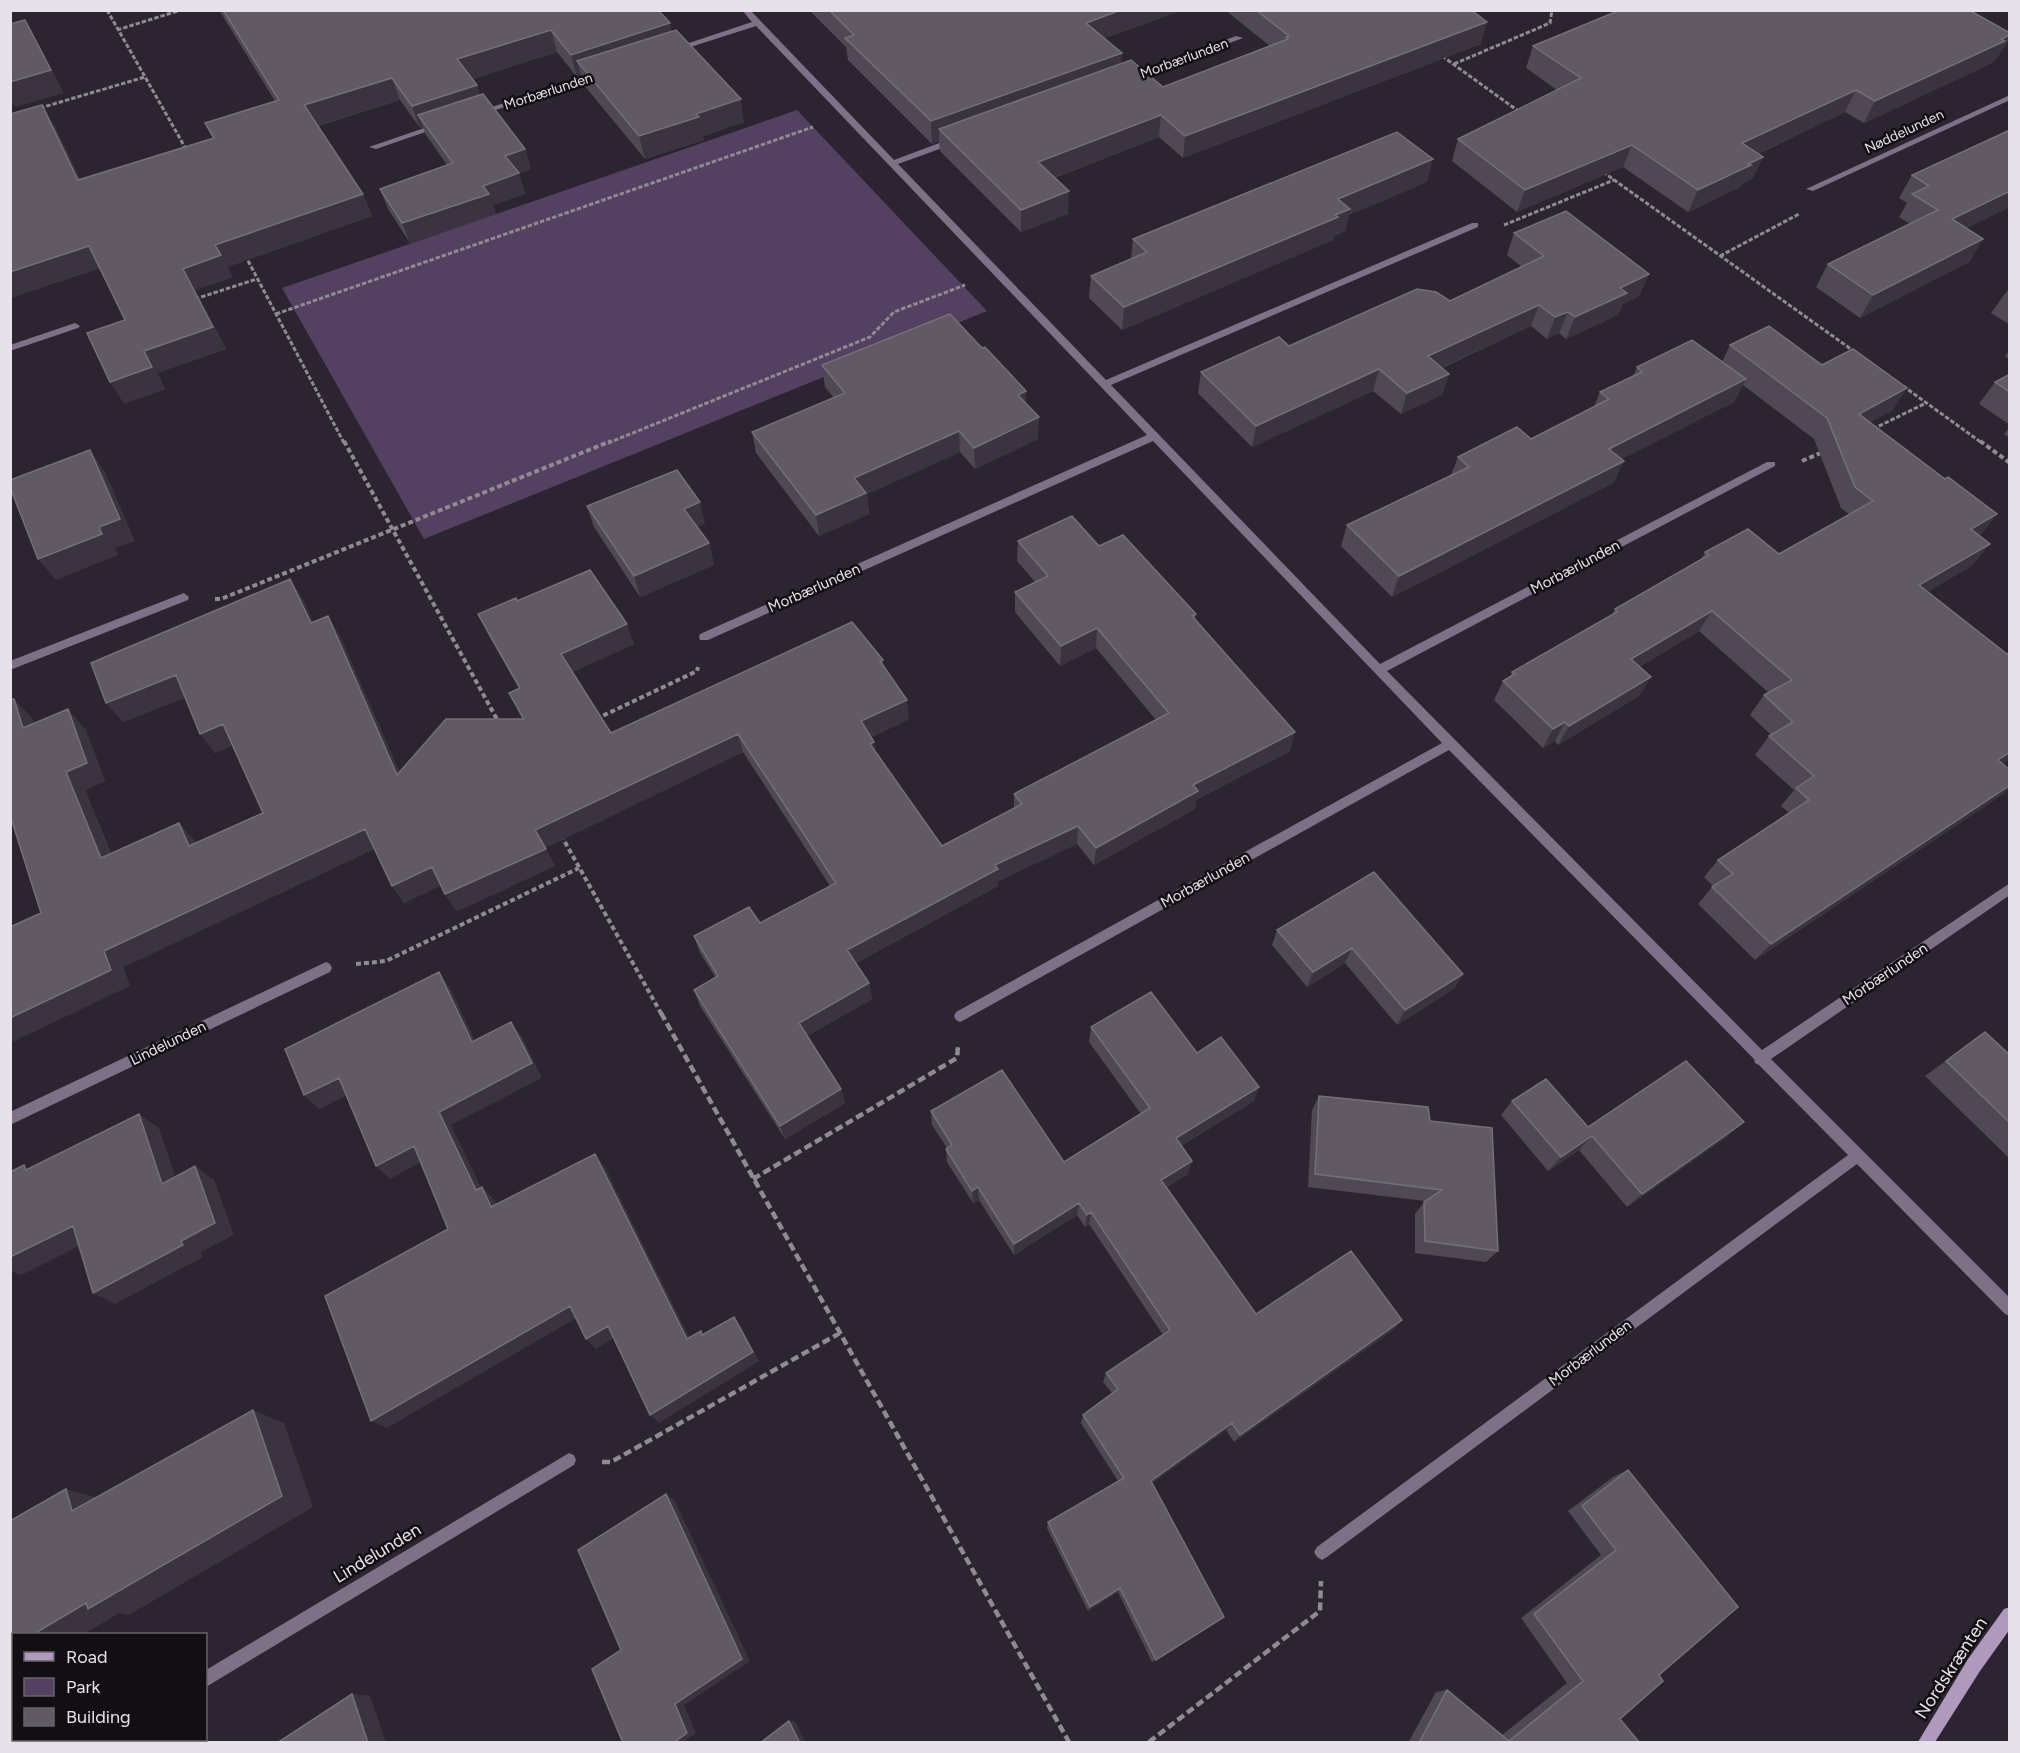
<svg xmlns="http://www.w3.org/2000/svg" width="2020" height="1753" viewBox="0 0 2020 1753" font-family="Figtree,sans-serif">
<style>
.green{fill:#544061}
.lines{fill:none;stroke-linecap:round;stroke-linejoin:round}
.path-far2{stroke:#908a93;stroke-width:3;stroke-dasharray:4.5 2;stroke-linecap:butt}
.path-far1{stroke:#908a93;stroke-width:4;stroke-dasharray:5 3;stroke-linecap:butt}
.path{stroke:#908a93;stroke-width:4.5;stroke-dasharray:8 4;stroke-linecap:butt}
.street{fill:#7e7087;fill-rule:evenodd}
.secondary{fill:#af99bd;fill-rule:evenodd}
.wall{fill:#504955}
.shaded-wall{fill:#3b3440}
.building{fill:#615a65;stroke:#766f7a;stroke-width:1.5}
.labels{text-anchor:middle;stroke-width:5;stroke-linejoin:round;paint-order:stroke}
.far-street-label{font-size:14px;fill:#e7e2ea;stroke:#120f14}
.street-label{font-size:15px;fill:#e7e2ea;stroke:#120f14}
.near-street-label{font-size:18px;fill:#e7e2ea;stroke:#120f14}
</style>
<rect width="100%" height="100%" fill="#2c2430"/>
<path class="green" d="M797,110L987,311L424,539L282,288Z"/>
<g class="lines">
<path class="path-far2" d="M107,10L186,149
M117,30L181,10
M1442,56L1521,113
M1454,64L1550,23L1552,10
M40,108L145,77
M1603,172L1855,352
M1504,225L1614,180
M245,255L344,443
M1720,256L1799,214
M195,299L257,279
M276,314L813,127
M1903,386L1982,443
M1873,429L1926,403
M608,443L870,337L894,312L965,285"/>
<path class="path-far1" d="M344,441L499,723
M1980,441L2010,463
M1802,461L1823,452
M215,599H221L611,441
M596,719L697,671L698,667
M561,835L662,1015
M356,964L386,961L579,868"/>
<path class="path" d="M661,1013L1069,1742
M753,1179L957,1058L958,1046
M602,1462H611L840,1333
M1149,1742L1320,1611L1321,1581"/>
<path class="street" d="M742,10H750L894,160L950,139H956V143L898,164L1106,380L1472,223H1478V227L1111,385L1380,664L1767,462H1775V466L1387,671L1762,1050L2010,883V895L1771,1059L2010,1298V1316L2005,1314L1857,1164L1327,1557L1322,1560L1317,1557L1314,1552L1317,1547L1848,1155L1759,1065L1755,1063L1754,1059L1449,750L964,1020L960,1022L956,1020L954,1016L956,1012L1442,743L1153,441L708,640H700L699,637L700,634L1147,435L756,26L678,51L671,49L752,22Z
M1236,36L1243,38L1133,79L1126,77Z
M593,73L600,75L481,115L474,113Z
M2010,95V100L1813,191L1806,189Z
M436,124L443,126L376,149L369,147Z
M75,323L80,326L78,328L10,351V345Z
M184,593L189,597L188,600L10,670V661Z
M326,962L330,964L332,968L330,972L10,1125V1112Z
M569,1453L574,1455L576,1460L574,1465L206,1687V1670Z
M93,1740H113L112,1742H92Z"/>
<path class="secondary" d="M2010,1607V1629L1980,1671L1935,1742H1918L1968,1659L2004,1609Z"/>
</g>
<path class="wall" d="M219,10H658L670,23L671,31L744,122L703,136L704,140L645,159L583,84L581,75L577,77L557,52L472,79L477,85L480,95L525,149L531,169L519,174L525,194L493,205L496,214L410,243L388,209L380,189L447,165L426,135L423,127L420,128L400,100L318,126L363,194L372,216L227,267L233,277L195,290L226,349L157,373L165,389L124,404L125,320L100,268L10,298V114L55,127L80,179L213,139L205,123L275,101Z
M809,10H1183L1105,38L1122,64L1163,87L1270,46L1225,10H1471L1481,44L1183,158L1159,137L1054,178L1068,214L1021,232L940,151L939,141L932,144L848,60L846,47Z
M2010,33V38L1998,56L1996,58L1992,63L1864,123L1845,112L1758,154L1763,157L1752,179L1742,184L1740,187L1688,212L1623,167L1517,212L1452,161L1458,139L1557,90L1526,68L1533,46Z
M2010,130V207L1966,228L1983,239L1969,262L1860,318L1816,287L1828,264L1910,224L1899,217L1907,203L1899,198L1912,175Z
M1427,182L1349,215L1345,231L1334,236L1333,240L1122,330L1089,298L1091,276L1131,259L1133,239Z
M1514,233L1649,274L1639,296L1623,304L1618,315L1566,339L1559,333L1547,339L1531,326L1442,368L1449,374L1442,395L1401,414L1373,391L1252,447L1198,393L1201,372L1289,346L1450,301L1522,267L1507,255Z
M2010,290V325L1991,313L2007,291Z
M1730,345L1822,365L1893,410L1870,422L1945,479L1997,514L1979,536L1973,565L1927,592L2007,654L2010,652V759L2002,764L2010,770V788L2000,796L1755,960L1698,904L1713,886L1704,877L1718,860L1789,813L1781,806L1794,790L1755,755L1769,736L1771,735L1750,715L1764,695L1769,693L1699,631L1639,667L1651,677L1639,696L1558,745L1555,741L1543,748L1494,700L1503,681L1510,677L1512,672L1612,615L1615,609L1701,560L1705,552L1779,554L1850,515L1841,508L1814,439L1743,385L1734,402L1621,459L1624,461L1613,483L1392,597L1341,546L1347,525L1451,475L1458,457L1531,439L1594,407L1600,392L1633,376L1637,367L1722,362Z
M982,348L1026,391L1025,403L1038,439L975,469L960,452L867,494L869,514L819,536L756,453L752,432L834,398L825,387L822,365Z
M2010,350V360L2005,356Z
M2010,374V425L1979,404L1995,382Z
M2010,427V438L2004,434Z
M587,506L705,523L697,527L709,543L714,565L640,597L594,527Z
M1018,541L1099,546L1196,614L1195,620L1290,751L1196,800L1195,809L1094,865L1077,844L998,881V886L856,963L869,983L872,999L807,1036L841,1089L845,1103L785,1139L700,1006L694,990L716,978L700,953L694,936L760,923L830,886L743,752L545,848L555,866L457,911L445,894L441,885L404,903L392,886L374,849L123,967L130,986L41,913L13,821L32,718L34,724L85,729L105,781L85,790L111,854L195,841L196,843L263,813L233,745L215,753L185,697L123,722L290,579L303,600L313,622L340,636L399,772L522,719L509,693L519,689L488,634L478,614L517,601L634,644L572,672L611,733L883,660V666L909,719L871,737L875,751L942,846L1014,808V794L1156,720L1096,648L1060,666L1015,612V592L1035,582L1017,561Z
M1374,872L1455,988L1397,1025L1345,963L1307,987L1272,945L1277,930Z
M1091,1027L1197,1053L1254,1101L1181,1146L1192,1161L1188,1174L1167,1187L1256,1314L1402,1320L1393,1330L1234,1442L1226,1430L1152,1483L1224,1617L1152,1662L1118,1592L1088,1611L1047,1528L1048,1522L1118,1481L1081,1423L1083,1415L1112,1393L1103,1382L1106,1373L1163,1335L1089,1224L1085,1227L1077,1215L1014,1255L979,1200L973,1203L947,1162L946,1149L947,1148L932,1125L931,1111L1064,1162L1141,1114L1089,1042Z
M1985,1032L2010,1055V1159L1925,1076Z
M1319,1096L1430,1121L1498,1251L1486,1262L1415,1253V1214L1425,1201L1308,1187L1312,1110Z
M1512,1101L1588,1127L1728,1136L1627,1207L1579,1150L1548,1171L1501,1115Z
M1628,1470L1659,1675L1620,1719L1640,1743H1408L1436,1692L1447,1690L1502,1735L1567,1683L1521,1618L1601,1555L1568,1511L1613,1477Z"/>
<path class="shaded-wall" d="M1121,10H1183L1085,45L1086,23Z
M25,20L64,93L15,107L10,99V82Z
M1487,22L1481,44L1183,158L1185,136Z
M670,23L674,45L577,61L581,75L577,77L571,55Z
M551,30L557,52L464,81L457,59Z
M2010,35V38L1998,56L1996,58L1992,63L1864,123L1875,101Z
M1122,53L1121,75L939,129V141L932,144L931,121Z
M392,78L400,100L313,127L304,105Z
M477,85L484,107L418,115L423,127L420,128L412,106Z
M1856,90L1845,112L1732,166L1742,143Z
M741,99L744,122L703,136L704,140L645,159L639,136L696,114Z
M42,105L55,127L91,202L78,180Z
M1161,115L1159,137L1037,184L1038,162Z
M1632,145L1623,167L1517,212L1525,190Z
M525,149L531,169L519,174L525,194L493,205L496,214L410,243L402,223L483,186L505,156Z
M1763,157L1752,179L1742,184L1740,187L1688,212L1698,190Z
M1433,159L1427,182L1349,215L1345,231L1334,236L1333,240L1122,330L1124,307L1338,199Z
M1069,191L1068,214L1021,232V210Z
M2010,191V207L1937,242L1952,219Z
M363,194L372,216L227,267L233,277L195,290L226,349L157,373L165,389L124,404L110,382L144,351L183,269L215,245Z
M1983,239L1969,262L1860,318L1873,295Z
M89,246L102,267L10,298V272Z
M1649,274L1639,296L1623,304L1618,315L1566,339L1575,317L1620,288Z
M1539,305L1531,326L1421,377L1428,356Z
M1568,312L1559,333L1547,339L1555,317Z
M1379,369L1373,391L1252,447L1256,426Z
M1449,374L1442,395L1401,414L1407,393Z
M1746,379L1734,402L1599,471L1609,449Z
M1907,388L1893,410L1845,436L1859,414Z
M1026,391L1025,413L1018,395Z
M1039,417L1038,439L975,469L974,448Z
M959,431L960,452L867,494L869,514L819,536L816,515L854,478Z
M90,450L105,472L135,541L115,548L118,555L56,580L38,559L99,527Z
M1624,461L1613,483L1392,597L1399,576Z
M700,502L705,523L690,530L684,509Z
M1997,514L1981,535L1955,550L1971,529Z
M709,543L714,565L640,597L634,576Z
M1990,544L1973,565L1903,606L1919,585Z
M290,579L303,600L323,643L311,623Z
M1712,611L1699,631L1619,679L1631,659Z
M328,616L340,636L409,793L397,775Z
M627,624L634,644L569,674L561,654Z
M1097,628L1096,648L1060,666L1061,646Z
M176,675L192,695L123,722L106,703Z
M1651,677L1639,696L1558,745L1569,726Z
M14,699L32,718L42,747L23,728Z
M907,700L909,719L863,740L861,721Z
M68,709L85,729L105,781L85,790L119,876L101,858L66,772Z
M1565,722L1555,741L1543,748L1553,729Z
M223,724L238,743L215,753L200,734Z
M1295,732L1290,751L1196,800L1195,809L1094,865L1096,848L1193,785Z
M738,734L743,752L545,848L535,830Z
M874,742L877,761L870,744Z
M2010,752V759L1979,779L1998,760Z
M2010,785V788L2000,796L1755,960L1771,944Z
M179,823L195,841L205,864L189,846Z
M1078,826L1077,844L998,881V886L850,966L847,950L995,865Z
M365,829L378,847L123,967L130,986L10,1043V1018L104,951Z
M546,849L555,866L457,911L445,894Z
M432,867L443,884L404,903L392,886Z
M1352,948L1345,963L1307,987L1313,972Z
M439,972L450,988L483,1057L472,1042Z
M1463,974L1455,988L1397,1025L1405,1010Z
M869,983L872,999L804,1038L799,1023Z
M511,1022L522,1037L542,1078L451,1125L488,1202L476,1190L439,1112Z
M339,1078L353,1092L319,1109L304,1095Z
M1259,1087L1254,1101L1172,1151L1176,1138Z
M841,1089L845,1103L785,1139L780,1126Z
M139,1114L159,1128L182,1196L162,1184Z
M1744,1122L1728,1136L1627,1207L1642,1194Z
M1592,1136L1579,1150L1548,1171L1561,1157Z
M414,1146L427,1159L390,1179L376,1166Z
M595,1154L605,1167L695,1349L687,1339Z
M1192,1161L1188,1174L1158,1193L1161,1180Z
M195,1166L214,1180L234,1235L201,1252L203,1257L115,1304L93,1293L181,1241Z
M482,1187L494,1199L503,1219L491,1207Z
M978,1187L979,1200L973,1203L972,1191Z
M1079,1203L1077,1215L1014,1255V1244Z
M1091,1212L1089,1224L1085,1227L1087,1215Z
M73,1226L95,1238L21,1275L10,1271V1257Z
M570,1306L580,1316L387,1428L371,1421Z
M734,1317L741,1327L759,1361L659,1423L650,1415Z
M1402,1320L1393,1330L1234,1442L1240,1435Z
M608,1326L617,1336L596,1349L586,1339Z
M253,1410L284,1423L313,1507L129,1615L119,1613L83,1635H32Z
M1232,1423L1226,1430L1147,1487L1151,1481Z
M66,1489L106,1500L72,1511Z
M666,1494L675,1501L750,1661L684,1705L696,1733L682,1743H673L675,1704Z
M1120,1588L1118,1592L1088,1611L1090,1607Z
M14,1645V1675L10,1677V1647Z
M352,1694L370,1696L386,1743H368Z
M789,1721H795L806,1743H800Z"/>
<path class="building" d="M223,10H658L670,23L571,55L551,30L457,59L477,85L412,106L392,78L304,105L363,194L215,245L221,255L183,269L213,327L144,351L152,367L110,382L87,333L125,320L89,246L10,272V114L42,105L78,180L214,138L205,123L279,100Z
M829,10H1121L1086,23L1122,53L931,121L845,38L854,35Z
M1256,10H1471L1487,22L1185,136L1161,115L1038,162L1069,191L1021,210L939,129L1131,60L1163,87L1288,39L1286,37L1289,36Z
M1620,10H1952L1953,11L1956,10H1969L2010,33V35L2001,39L2005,41L1875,101L1856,90L1742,143L1763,157L1748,164L1751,165L1698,190L1632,145L1525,190L1458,139L1581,78L1533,46Z
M25,20L51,70L10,82V24Z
M676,30L741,99L696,114L699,117L639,136L577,61Z
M483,94L525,149L505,156L519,173L483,186L489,194L402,223L380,189L453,163L418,115Z
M2010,130V191L1952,219L1983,239L1873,295L1828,264L1938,210L1912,194L1929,186L1912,175Z
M1397,132L1433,159L1338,199L1350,209L1335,215L1338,217L1124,307L1091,276L1147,252L1133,239Z
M1566,211L1649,274L1620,288L1627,293L1575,317L1568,312L1555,317L1539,305L1428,356L1449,374L1407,393L1379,369L1256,426L1201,372L1279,337L1289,346L1417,289L1436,292L1450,301L1544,256L1514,233Z
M950,314L982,348L985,347L1026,391L1018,395L1039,417L974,448L959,431L854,478L866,493L816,515L752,432L845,393L822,365Z
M1769,326L1822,365L1853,349L1907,388L1859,414L1945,479L1948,477L1997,514L1971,529L1990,544L1919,585L2007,654L2010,652V752L1998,760L2010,770V785L1771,944L1712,887L1733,874L1718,860L1809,800L1796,788L1814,776L1769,736L1793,722L1764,695L1792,680L1712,611L1631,659L1651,677L1569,726L1565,722L1553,729L1503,681L1515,674L1512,672L1617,612L1615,609L1709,555L1705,552L1748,529L1779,554L1873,501L1855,487L1827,418L1730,345Z
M1692,340L1746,379L1609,449L1624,461L1399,576L1347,525L1469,467L1458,457L1517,427L1531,439L1609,399L1600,392L1642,372L1637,367Z
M2010,374V392L1995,382Z
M90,450L120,519L99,527L102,534L38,559L10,487V480Z
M677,470L700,502L684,509L709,543L634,576L587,506Z
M1072,516L1099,546L1123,535L1196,614L1192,616L1295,732L1193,785L1198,791L1096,848L1078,826L995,865L998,869L847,950L869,983L799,1023L841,1089L780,1126L694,990L718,976L694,936L749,907L760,923L836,883L738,734L535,830L546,849L445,894L432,867L392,886L365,829L104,951L111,970L10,1018V927L41,913L10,815V700L14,699L23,728L68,709L87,763L66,772L101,858L179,823L189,846L263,813L223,724L200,734L176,675L106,703L91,663L290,579L311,623L328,616L397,775L446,719H524L509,693L520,688L478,614L516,598L517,601L590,570L627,624L561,654L611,733L852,622L883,660L880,661L907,700L861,721L874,742L870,744L942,846L1022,804L1014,794L1169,713L1097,628L1061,646L1015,592L1048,576L1018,541Z
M1374,872L1463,974L1405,1010L1352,948L1313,972L1277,930Z
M439,972L472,1042L511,1022L532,1063L439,1112L476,1190L482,1187L491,1207L595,1154L687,1339L701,1331L702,1335L734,1317L753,1352L650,1415L608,1326L586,1339L570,1306L371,1421L325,1296L448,1229L414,1146L376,1166L339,1078L304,1095L285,1049Z
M1151,992L1197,1053L1221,1037L1259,1087L1176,1138L1192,1161L1161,1180L1256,1314L1351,1251L1402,1320L1240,1435L1232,1423L1151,1481L1224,1617L1156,1660L1120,1588L1090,1607L1048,1522L1124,1478L1083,1415L1118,1389L1106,1373L1170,1330L1091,1212L1087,1215L1079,1203L1014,1244L978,1187L972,1191L946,1149L952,1145L931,1111L1002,1070L1064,1162L1150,1108L1091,1027Z
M1985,1032L2010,1055V1123L1946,1061Z
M1686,1061L1744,1122L1642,1194L1592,1136L1561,1157L1512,1101L1546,1079L1588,1127Z
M1319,1096L1428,1107L1430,1121L1492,1128L1498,1251L1425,1241L1424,1202L1442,1190L1315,1174Z
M139,1114L162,1184L195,1166L215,1223L181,1241L183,1245L93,1293L73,1226L10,1257V1172L24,1165L26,1170Z
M253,1410L282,1496L88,1609L86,1603L32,1635H14V1645L10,1647V1521L66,1489L72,1511Z
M1628,1470L1738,1607L1659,1675L1663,1681L1620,1719L1640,1743H1419L1447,1690L1509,1741L1583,1681L1534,1614L1616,1550L1582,1506Z
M666,1494L742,1659L675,1704L687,1733L673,1743H623L592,1669L621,1650L578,1550Z
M352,1694L368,1743H277Z
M789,1721L800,1743H760Z"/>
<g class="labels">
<g class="far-street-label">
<text transform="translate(1184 58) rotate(-20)" y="5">Morbærlunden</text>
<text transform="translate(548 91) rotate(-18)" y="5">Morbærlunden</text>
<text transform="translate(1904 131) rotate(-25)" y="5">Nøddelunden</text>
</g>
<g class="street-label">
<text transform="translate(1575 567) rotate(-28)" y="5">Morbærlunden</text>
<text transform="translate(814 588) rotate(-24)" y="5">Morbærlunden</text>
<text transform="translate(1205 880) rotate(-29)" y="5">Morbærlunden</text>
<text transform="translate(1885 974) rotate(-34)" y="5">Morbærlunden</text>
<text transform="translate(168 1043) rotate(-26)" y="5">Lindelunden</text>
<text transform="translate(1590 1353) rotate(-37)" y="5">Morbærlunden</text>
</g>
<g class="near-street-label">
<text transform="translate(377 1553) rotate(-31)" y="6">Lindelunden</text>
<text transform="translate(1951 1668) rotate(-57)" y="6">Nordskrænten</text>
</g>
</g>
<rect width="2020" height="1753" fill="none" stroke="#e7e2ea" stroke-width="24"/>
<rect x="12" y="1633" width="195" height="108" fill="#120f14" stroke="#67636a" stroke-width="1.5"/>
<rect x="24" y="1652" width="30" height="9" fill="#af99bd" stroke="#67636a" stroke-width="1.5"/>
<text x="66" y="1663" font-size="18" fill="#e7e2ea">Road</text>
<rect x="24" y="1678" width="30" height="18" fill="#544061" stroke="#67636a" stroke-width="1.5"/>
<text x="66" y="1693" font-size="18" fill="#e7e2ea">Park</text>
<rect x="24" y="1708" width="30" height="18" fill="#615a65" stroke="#67636a" stroke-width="1.5"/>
<text x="66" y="1723" font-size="18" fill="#e7e2ea">Building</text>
</svg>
